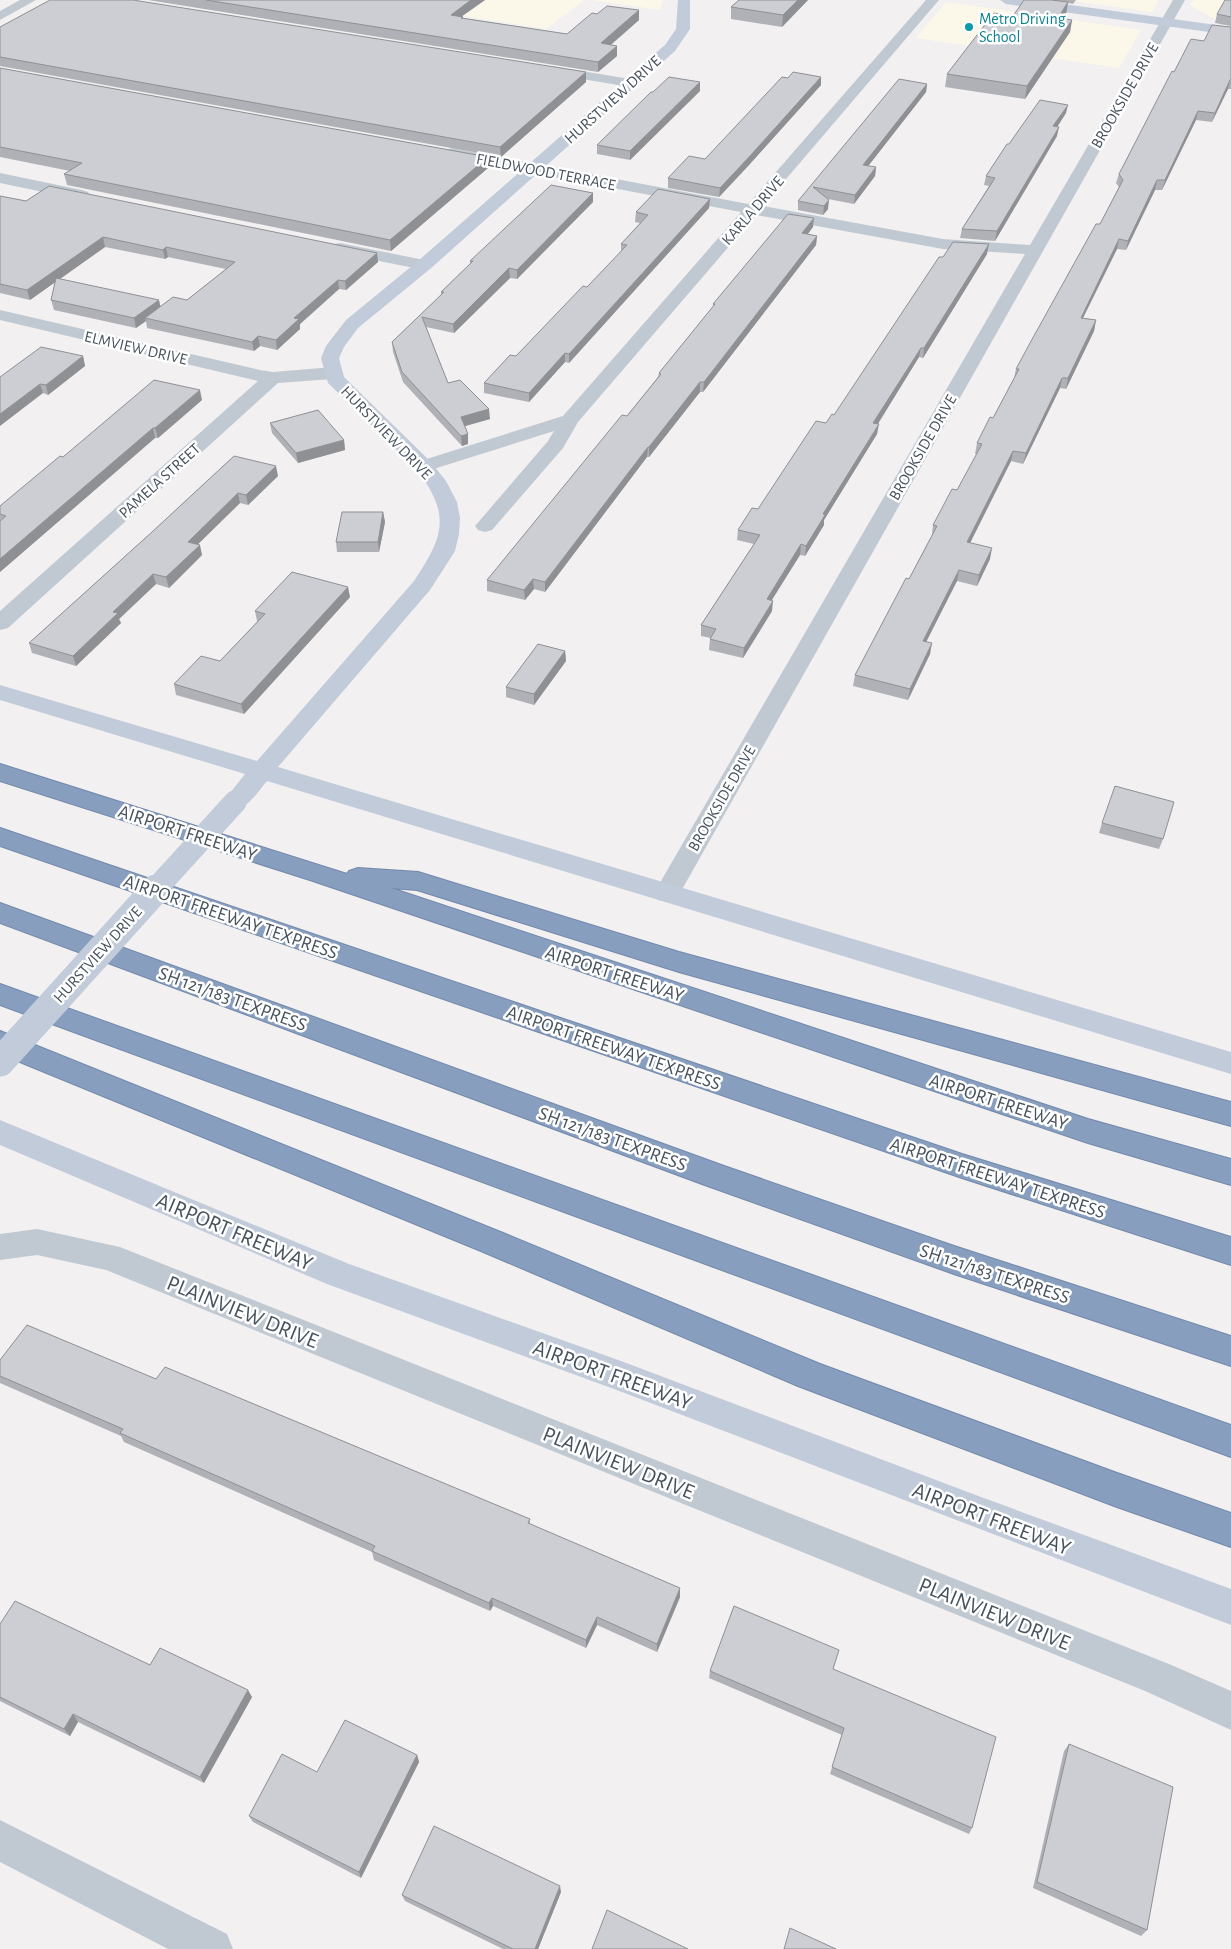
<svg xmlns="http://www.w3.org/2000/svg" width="1231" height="1949" viewBox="0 0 1231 1949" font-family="'Alegreya Sans',sans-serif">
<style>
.commercial{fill:#fcf8e9}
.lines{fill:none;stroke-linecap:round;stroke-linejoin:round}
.highway-casing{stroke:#7289ab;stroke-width:2}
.street{fill:#c0c9d2;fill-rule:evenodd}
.secondary{fill:#c2cbd9;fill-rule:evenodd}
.highway{fill:#879ebf;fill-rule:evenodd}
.secondary-bridge-far1{stroke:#c2cbd9;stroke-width:23}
.secondary-bridge{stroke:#c2cbd9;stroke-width:29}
.wall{fill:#afb1b6;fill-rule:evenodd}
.shaded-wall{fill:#8f9094}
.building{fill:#ccced4;stroke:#8f9094}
.culture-dot{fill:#0f9aa8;stroke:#fff;stroke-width:2}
.labels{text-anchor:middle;stroke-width:5;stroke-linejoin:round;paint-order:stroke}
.far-culture-label{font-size:16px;fill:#0d838f;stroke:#fff;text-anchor:start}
.far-street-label{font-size:16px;fill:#47525d;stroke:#fff}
.street-label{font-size:19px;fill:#47525d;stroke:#fff}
.near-street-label{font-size:22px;fill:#47525d;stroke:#fff}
</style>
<rect width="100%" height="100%" fill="#f2f0f0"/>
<path class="commercial" d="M362,0H584L546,29Z
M592,0H663L660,10Z
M1067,0H1159L1152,12Z
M1193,0H1231L1216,20L1190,5Z
M946,2L1141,30L1119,68L916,38Z"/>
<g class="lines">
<g class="highway-casing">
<path id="highway" d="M0,764L347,874L349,871L358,868L418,872L679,952L1231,1102V1126L679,972L417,890L391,888L1088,1119L1231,1159V1185L1088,1143L310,880L0,781Z
M0,828L962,1154L1231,1237V1265L962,1178L0,846Z
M0,903L724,1166L954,1246L1231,1336V1366L954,1274L702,1184L0,923Z
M0,984L1231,1425V1457L0,1005Z
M0,1031L503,1233L820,1364L1117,1473L1231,1513V1547L1117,1507L798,1386L481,1251L0,1054Z"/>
</g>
<path class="street" d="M20,0H36L0,20V11Z
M926,0H939L763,206L943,239L1030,245L1173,0H1185L680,893L676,900L667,902L658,900L654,893L1025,254L943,249L756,215L578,422L563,448L492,530L485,532L478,530L475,526L548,441L554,431L424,472L417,470L414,466L417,462L563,416L741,212L452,158L447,156L444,153L447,150L452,148L748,204Z
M551,66L630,79L635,80L637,83L635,86L630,87L546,73L544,70L546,67Z
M0,173L82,190L88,192L90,195L88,198L82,200L0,183Z
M340,243L424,260L430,261L432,265L430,269L424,270L334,252L332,248L334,244Z
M0,310L260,370L273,372L333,367L340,369L342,373L340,377L333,379L278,383L8,628L0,630V611L258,381L0,320Z
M37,1229L120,1247L1169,1664L1231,1691V1730L1145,1691L106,1270L37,1255L0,1260V1234Z
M0,1820L227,1934L233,1949H168L0,1862Z"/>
<path class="secondary" d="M678,0H690V29L675,51L430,269L358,328L344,347L339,358L344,377L431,462L446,481L457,502L460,518L459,534L455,551L430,590L278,767L1231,1052V1074L267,781C255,795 246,813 226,808L223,802L245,774L0,700V685L257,761L414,581C443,537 452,516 417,470L328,383L321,358L326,346L346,320L418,261L665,45L676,29Z
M1000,0H1034L1231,27V35L1006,4Z
M0,1120L349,1264L621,1361L981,1497L1231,1589V1625L614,1389L327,1284L0,1145Z"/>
<use href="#highway" class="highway"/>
<path class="secondary-bridge-far1" d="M155,890L235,802"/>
<path class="secondary-bridge" d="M0,1062L156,889"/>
</g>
<path class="wall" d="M148,0H485L462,16L463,17V18L567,34L639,20L611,45L617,56L598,72Z
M739,0H808L782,27L731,19V7Z
M1024,0H1076L1073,4L1068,3L1066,14L1063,19L1072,20L1070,32L1025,99L945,87L947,74L1013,16Z
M1231,0V26L1215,23L1217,14Z
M0,27L586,82L501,157L0,66Z
M1231,27V89H1228L1212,122L1196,120L1162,190H1155L1126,250L1117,249L1083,318L1096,320L1094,331L1066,389L1060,388L1023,464L1011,461L970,543L990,559L977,586L957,581L926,642L930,654L908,700L853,686L855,675L909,579L932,535L933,525L957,490L977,454H975L977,443L993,418L1014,378L1016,369L1100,224L1119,187L1116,183L1119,174L1174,72L1204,41Z
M0,68L488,157V168L391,251L67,185L64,174L70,171L0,157Z
M821,77V85L749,165L719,197L668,188V178L705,159L788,78Z
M927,84L926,92L868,166L876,167L875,176L854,204L828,199V209L823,215L798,210V201Z
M700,91L630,160L597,154V145L653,92Z
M1066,113L1057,127V136L995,241L960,238L962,229L989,186L984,185L986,176L1009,144Z
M0,196L26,201L377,253L378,262L346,290L339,289L300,324V329L277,350L260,346L254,351L147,328L146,321L136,328L54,310L51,300L55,282L30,300L0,293ZM105,247L165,259L168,257L226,269L187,300L160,307L60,279Z
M710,199L709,208L569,363L565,362L529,402L484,393V383L516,356L587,287L621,252V244L640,223L635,222L636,212Z
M593,202L517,279L510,278L454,333L426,327L448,383L490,419L464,426L468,434V444L462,446L403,382L393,352L392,342L441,295V292L470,264V261Z
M813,227L808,234L817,236L816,245L703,392H700L649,457H647L545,592L534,589L525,600L487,591V580L627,416L658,377L659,373L713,307V304Z
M987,254L923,358L919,357L878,424L877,434L824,520V525L805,556L800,555L772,600V611L743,658L709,650L710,639L711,638L701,636V625L754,544L737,540L738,530L758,509L826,423L834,415L943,257Z
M83,356L85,366L48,395L43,393L0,377Z
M202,400L158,438H155L0,572V506L63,457Z
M270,423L344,440L345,450L298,463L272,433Z
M234,456L278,476L248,505L240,503L198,544L202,555L169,588L156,584L119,619L121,623L76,666L32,653L29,643L152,532Z
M383,512L385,522L379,552H337L336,542Z
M350,597L244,714L176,695L174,684L220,661L258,621H257L255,611Z
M565,651L566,661L534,705L506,697V687Z
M1102,823L1163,839L1159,849L1099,833Z
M0,1360L156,1379L530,1519V1524L680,1597L657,1652L597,1625L586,1648L493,1606L490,1611L374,1560L372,1552L124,1442L121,1436L0,1383Z
M0,1624L150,1665L252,1697L204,1783L78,1722L70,1736L0,1701Z
M833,1669L972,1828L969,1834L830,1774L842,1735L709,1678L710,1671Z
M1069,1744L1147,1930L1141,1936L1033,1888L1064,1751Z
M417,1755L419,1762L361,1878L253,1822L249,1816L317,1772Z
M561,1892L538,1949H503L405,1901L402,1895Z"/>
<path class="shaded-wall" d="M471,0H485L451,24V15Z
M798,0H808L782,27L783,15Z
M1068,2L1066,14L1055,30L1058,18Z
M639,10V20L601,53V43Z
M1072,20L1070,32L1025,99L1027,86Z
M617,46V56L598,72V62Z
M586,72V82L501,157L500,147Z
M821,77V85L749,165L719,197L720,188Z
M1230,80L1228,89L1212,122L1215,113Z
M700,82V91L630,160V151Z
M927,84L926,92L862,174L863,165Z
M1068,105L1066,113L1052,135L1053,126Z
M1198,111L1196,120L1162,190L1165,180Z
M1059,127L1057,136L995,241L997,231Z
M488,157V168L391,251L390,240Z
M876,167L875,176L854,204L855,195Z
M1157,180L1155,190L1126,250L1128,241Z
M593,193V202L517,279V270Z
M710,199L709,208L569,363V354Z
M829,200L828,209L823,215L824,206Z
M814,218L813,227L801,242L802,233Z
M817,236L816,245L703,392L704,382Z
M103,237L105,247L30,300L27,290Z
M1119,239L1117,249L1078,328L1081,318Z
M989,244L987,254L923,358L924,348Z
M166,247L168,257L165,259L163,250Z
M377,253L378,262L346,290L345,281Z
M509,268L510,278L454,333L453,324Z
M338,280L339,289L300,324V329L277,350L276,340L294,318Z
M159,300L161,309L145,318L146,321L136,328L134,318Z
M1096,320L1094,331L1066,389L1068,378Z
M258,336L260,346L254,351L252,342Z
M921,348L919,357L872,433L873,423Z
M565,353V362L529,402V393Z
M83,356L85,366L48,395L46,385Z
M1062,378L1060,388L1023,464L1026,453Z
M700,382V392L649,457V447Z
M40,384L43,393L0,426V414Z
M200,390L202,400L158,438L155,428Z
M489,409L490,419L462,427L461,417Z
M879,424L877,434L824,520V525L805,556L806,546L823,514Z
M153,428L155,438L0,572V559Z
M468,434V444L462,446L461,436Z
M344,440L345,450L298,463L296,453Z
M648,447L647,457L545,592V582Z
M1013,451L1011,461L965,553L967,542Z
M276,466L278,476L248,505L246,495Z
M238,493L240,503L190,552L188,542Z
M383,512L385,522L379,552L378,542Z
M801,544L800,555L766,609L767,599Z
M200,545L202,555L169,588L166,577Z
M992,548L990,559L977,586L979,575Z
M959,570L957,581L921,652L923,641Z
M153,574L156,584L119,619L121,623L76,666L73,656L113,612Z
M533,579L534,589L525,600L524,590Z
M348,587L350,597L244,714L241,704Z
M773,601L772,611L743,658L744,648Z
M932,643L930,654L908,700L910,689Z
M565,651L566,661L534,705V694Z
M680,1588V1597L657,1652V1644Z
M492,1598L493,1606L490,1611L489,1603Z
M597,1617V1625L586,1648V1640Z
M248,1690L252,1697L204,1783L200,1777Z
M73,1714L78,1722L70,1736L64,1729Z
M417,1755L419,1762L361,1878L359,1872Z
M560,1886L561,1892L538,1949H535Z"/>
<path class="building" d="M50,0H133L586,72L500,147L0,57V27Z
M206,0H471L451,15L463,17L461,18L567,34L592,13L597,14L607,6L639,10L601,43L617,46L598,62Z
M739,0H798L783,15L731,7Z
M1024,0H1051L1068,2L1058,18L1072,20L1027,86L947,74L994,13L1013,16Z
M1225,0H1231V17L1217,14Z
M1212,25L1231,27V80H1230L1215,113L1198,111L1165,180H1157L1128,241L1119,239L1081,318L1096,320L1068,378H1062L1026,453L1013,451L967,542L992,548L979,575L959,570L923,641L932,643L910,689L855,675L906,578L909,579L937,526L933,525L952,489L957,490L982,444L977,443L990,417L993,418L1019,369H1016L1030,343L1096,224H1100L1123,180L1119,174L1172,71L1174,72L1191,39L1204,41Z
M0,68L488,157L390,240L64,174L82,163L0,147Z
M793,72L821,77L750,156L720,188L668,178L689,156L705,159L782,77L788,78Z
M669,77L700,82L630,151L597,145L651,92H653Z
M899,79L927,84L863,165L876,167L855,195L813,187L829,200L824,206L798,201Z
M1040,100L1068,105L1053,126L1059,127L997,231L962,229L995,178L986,176L1007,144H1009Z
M551,185L593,193L517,270L509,268L453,324L422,317L448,383L460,380L489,409L461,417L468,434L461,436L402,372L392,342L444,292H441L473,261H470Z
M49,186L377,253L345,281L338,280L294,318L299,319L276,340L258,336L252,342L145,318L173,297L187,300L235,262L166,247L163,250L103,237L27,290L0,284V196L26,201Z
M658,189L710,199L569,354L565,353L529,393L484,383L510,355L516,356L583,286L587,287L627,245L621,244L648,215L636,212Z
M788,214L814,218L802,233L817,236L704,382H700L649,447H648L545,582L533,579L524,590L487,580L622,415L627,416L661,374L659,373L715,304H713Z
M953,242L989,244L924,348H921L873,423L879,424L823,514L825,515L806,546L801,544L767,599L773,601L744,648L710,639L716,629L701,625L760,535L738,530L752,508L758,509L816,421L826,423L832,414L834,415L939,257H943Z
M56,278L159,300L134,318L51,300Z
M41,347L83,356L46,385L40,384L0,414V377Z
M154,380L200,390L155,428H153L0,559V521L6,516L0,514V506L60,456L63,457Z
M318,410L344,440L296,453L270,423Z
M234,456L276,466L246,495L238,493L188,542L200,545L166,577L153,574L113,612L118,613L73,656L29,643L152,532Z
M342,512H383L378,542H336Z
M292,572L348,587L241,704L174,684L201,656L220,661L265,614L255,611Z
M538,644L565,651L534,694L506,687Z
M1115,786L1174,802L1163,839L1102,823Z
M27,1325L156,1379L165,1367L530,1519L528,1523L680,1588L657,1644L597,1617L586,1640L492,1598L489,1603L372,1551L375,1546L120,1433L123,1429L0,1376V1360Z
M15,1601L150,1665L160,1648L248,1690L200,1777L73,1714L64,1729L0,1697V1624Z
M734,1606L839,1650L833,1669L996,1737L972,1828L832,1767L844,1728L710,1671Z
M345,1720L417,1755L359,1872L249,1816L282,1754L317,1772Z
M1069,1744L1173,1787L1147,1930L1037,1882Z
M434,1826L560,1886L535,1949H513L402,1895Z
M607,1910L688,1949H592Z
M790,1928L836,1949H784Z"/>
<circle class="culture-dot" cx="969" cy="27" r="5"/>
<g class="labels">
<g class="far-culture-label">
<text x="979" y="24">Metro Driving<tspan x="979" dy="18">School</tspan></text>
</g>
<g class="far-street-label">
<text transform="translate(1124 95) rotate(-60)" y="6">BROOKSIDE DRIVE</text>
<text transform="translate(612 99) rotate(-42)" y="6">HURSTVIEW DRIVE</text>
<text transform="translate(546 171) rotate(11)" y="6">FIELDWOOD TERRACE</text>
<text transform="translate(752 210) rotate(-49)" y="6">KARLA DRIVE</text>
<text transform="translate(136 347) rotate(13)" y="6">ELMVIEW DRIVE</text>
<text transform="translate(387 432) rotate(46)" y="6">HURSTVIEW DRIVE</text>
<text transform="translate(922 447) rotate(-60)" y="6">BROOKSIDE DRIVE</text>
<text transform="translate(159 480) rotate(-42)" y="6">PAMELA STREET</text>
<text transform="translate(721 798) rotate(-60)" y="6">BROOKSIDE DRIVE</text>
<text transform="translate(97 954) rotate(-48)" y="6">HURSTVIEW DRIVE</text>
</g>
<g class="street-label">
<text transform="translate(188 832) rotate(18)" y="7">AIRPORT FREEWAY</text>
<text transform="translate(231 916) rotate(19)" y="7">AIRPORT FREEWAY TEXPRESS</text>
<text transform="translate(615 973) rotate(18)" y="7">AIRPORT FREEWAY</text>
<text transform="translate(233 998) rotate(20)" y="7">SH 121/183 TEXPRESS</text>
<text transform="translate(614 1047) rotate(19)" y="7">AIRPORT FREEWAY TEXPRESS</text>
<text transform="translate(999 1101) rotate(18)" y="7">AIRPORT FREEWAY</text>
<text transform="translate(613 1138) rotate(20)" y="7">SH 121/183 TEXPRESS</text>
<text transform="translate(998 1177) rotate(18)" y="7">AIRPORT FREEWAY TEXPRESS</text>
<text transform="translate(995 1273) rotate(18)" y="7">SH 121/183 TEXPRESS</text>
</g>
<g class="near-street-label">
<text transform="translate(235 1231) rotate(23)" y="8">AIRPORT FREEWAY</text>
<text transform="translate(243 1311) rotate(22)" y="8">PLAINVIEW DRIVE</text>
<text transform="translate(613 1374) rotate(20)" y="8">AIRPORT FREEWAY</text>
<text transform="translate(619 1462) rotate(22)" y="8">PLAINVIEW DRIVE</text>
<text transform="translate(992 1518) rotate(21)" y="8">AIRPORT FREEWAY</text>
<text transform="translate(995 1613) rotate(22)" y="8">PLAINVIEW DRIVE</text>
</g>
</g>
</svg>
